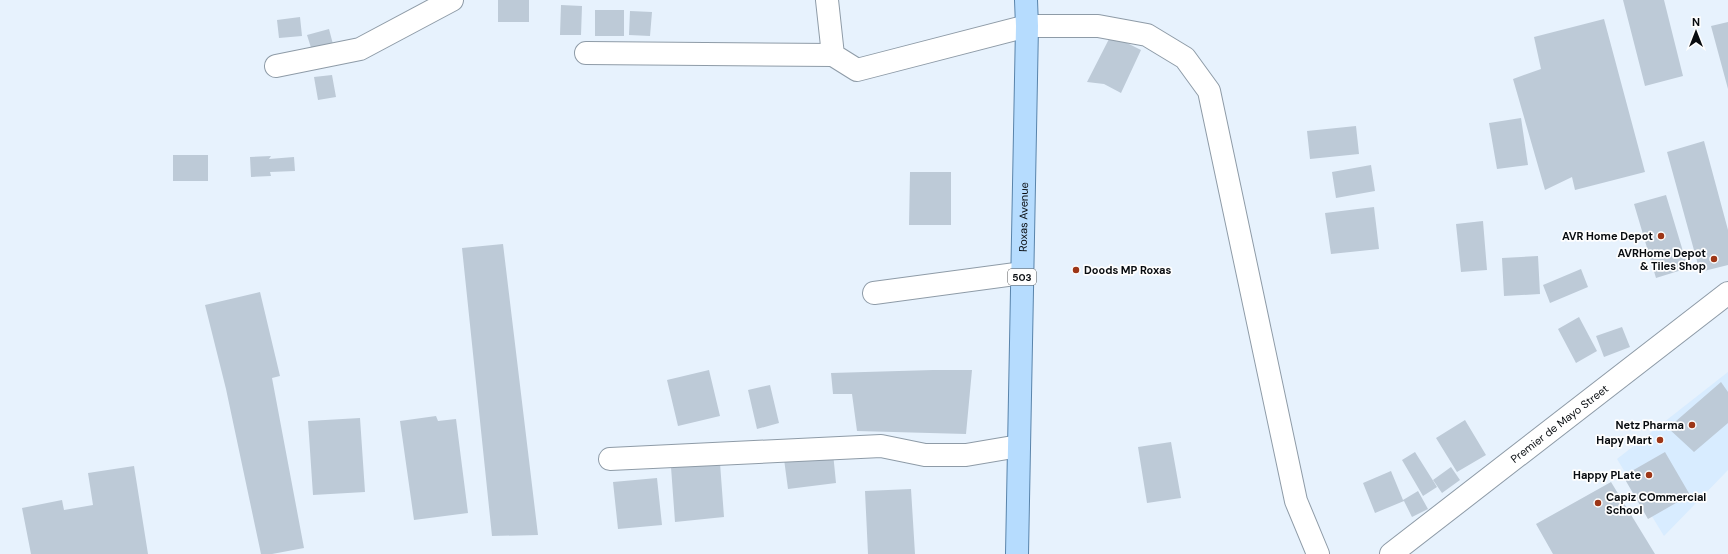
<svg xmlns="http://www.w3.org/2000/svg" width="1728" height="554" viewBox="0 0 1728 554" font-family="'DM Sans',sans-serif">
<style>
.built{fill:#d8ecff}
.building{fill:#bdcad7}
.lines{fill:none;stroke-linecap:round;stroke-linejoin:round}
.street-casing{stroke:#8e9ba7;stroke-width:24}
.secondary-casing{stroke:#8e9ba7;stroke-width:24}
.primary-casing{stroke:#5984ab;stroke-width:24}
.street{stroke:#fff;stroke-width:22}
.secondary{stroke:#fff;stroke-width:22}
.primary{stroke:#b6dcfe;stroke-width:22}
.poi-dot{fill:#9d3617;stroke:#fefefe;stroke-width:1.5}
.labels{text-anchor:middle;stroke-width:3.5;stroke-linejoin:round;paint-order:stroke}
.shield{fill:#fefefe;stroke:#525557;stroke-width:1}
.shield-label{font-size:10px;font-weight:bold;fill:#080c10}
.street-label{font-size:11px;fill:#080c10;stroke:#fefefe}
.poi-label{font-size:11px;font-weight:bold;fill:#080c10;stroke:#fefefe;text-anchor:end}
</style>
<rect width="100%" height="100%" fill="#e7f2fd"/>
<path class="built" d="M1728,372V470L1664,536L1617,459Z"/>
<path class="building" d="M498,0H529V22H498Z
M1623,0H1664L1683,76L1645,86Z
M561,5L582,6L581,35H560Z
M595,10H624V36H595Z
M630,11L652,12L650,36L629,35Z
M300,17L302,36L279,38L277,20Z
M1604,19L1645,172L1575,190L1572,177L1545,190L1513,79L1541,69L1534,37Z
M1728,22V89L1711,26Z
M329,29L334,48L313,54L307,35Z
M1109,39L1125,42L1141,50L1121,93L1104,84L1087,82Z
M332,75L336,97L318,100L314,77Z
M1521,118L1528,165L1497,169L1489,123Z
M1356,126L1359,154L1310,159L1307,131Z
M1704,141L1728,230V265L1700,272L1667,152Z
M173,155H208V181H173Z
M271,156L269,159L294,157L295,171L270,172L271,176L251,177L250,157Z
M1371,165L1375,191L1336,198L1332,172Z
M910,172H951V225H909Z
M1666,195L1688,268L1656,278L1634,204Z
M1374,207L1379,249L1331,254L1325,213Z
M1483,221L1487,270L1461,272L1456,224Z
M503,244L538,535L492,536L462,248Z
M1538,256L1540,294L1504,296L1502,258Z
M1581,269L1588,287L1550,303L1543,285Z
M260,292L280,376L272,378L304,548L272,554H261L226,389L205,305Z
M1579,317L1597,351L1576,363L1558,329Z
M1622,327L1630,347L1604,357L1596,336Z
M709,370L720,416L678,426L667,380Z
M933,370H972L966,434L857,431L852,394H833L831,373Z
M1721,382L1728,392V423L1694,452L1668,428Z
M770,385L779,423L757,429L748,390Z
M436,416L438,421L456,419L468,513L414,520L400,421Z
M360,418L365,492L313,495L308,421Z
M1465,420L1486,455L1457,472L1436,438Z
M1171,442L1181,498L1147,503L1138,447Z
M1415,452L1437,487L1423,496L1402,460Z
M1665,452L1690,495L1648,519L1623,476Z
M833,453L836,483L788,489L784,459Z
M720,463L724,517L675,522L671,467Z
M134,466L148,554H31L22,508L62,500L64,510L93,505L88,473Z
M1451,467L1460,480L1442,493L1433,480Z
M1391,471L1403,500L1418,491L1428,509L1412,517L1404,501L1375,513L1363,483Z
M657,478L662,525L618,529L613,482Z
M1611,482L1655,554H1553L1536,524Z
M911,489L915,554H868L865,491Z"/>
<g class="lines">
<g class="street-casing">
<path id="street" d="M827,0L833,55L857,70L1027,26H1098L1147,35L1185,58L1209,91L1296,501L1318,554
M586,53L833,55
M276,66L360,49L452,0
M874,293L1022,273
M610,459L881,446L925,455H966L1019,446"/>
</g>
<g class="secondary-casing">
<g id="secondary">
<path id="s1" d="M1391,554L1728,293"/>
</g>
</g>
<g class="primary-casing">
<g id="primary">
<path id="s2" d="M1017,554L1027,26L1026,0"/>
</g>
</g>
<use href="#street" class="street"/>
<use href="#secondary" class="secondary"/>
<use href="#primary" class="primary"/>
</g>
<g class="poi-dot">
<circle cx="1661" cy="236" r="4"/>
<circle cx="1714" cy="259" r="4"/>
<circle cx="1076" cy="270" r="4"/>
<circle cx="1692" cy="425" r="4"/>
<circle cx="1660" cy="440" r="4"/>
<circle cx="1649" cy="475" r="4"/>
<circle cx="1598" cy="503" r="4"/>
</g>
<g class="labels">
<rect class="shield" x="1008" y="269" width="28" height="16" rx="3"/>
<g class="shield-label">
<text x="1022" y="281">503</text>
</g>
<g class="street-label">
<text dy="4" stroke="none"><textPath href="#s2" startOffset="337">Roxas Avenue</textPath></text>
<text dy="4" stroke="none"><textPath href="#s1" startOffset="213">Premier de Mayo Street</textPath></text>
</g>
<g class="poi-label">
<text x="1653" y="240">AVR Home Depot</text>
<text x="1706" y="257">AVRHome Depot<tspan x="1706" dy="13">&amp; Tiles Shop</tspan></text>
<text x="1084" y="274" text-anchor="start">Doods MP Roxas</text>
<text x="1684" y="429">Netz Pharma</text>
<text x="1652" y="444">Hapy Mart</text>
<text x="1641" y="479">Happy PLate</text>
<text x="1606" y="501" text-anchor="start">Capiz COmmercial<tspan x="1606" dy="13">School</tspan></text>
</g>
</g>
<g transform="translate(1696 32)" stroke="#fefefe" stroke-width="3" paint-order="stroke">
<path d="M0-3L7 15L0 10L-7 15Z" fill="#080c10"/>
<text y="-6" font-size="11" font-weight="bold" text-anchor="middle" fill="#080c10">N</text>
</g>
</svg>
